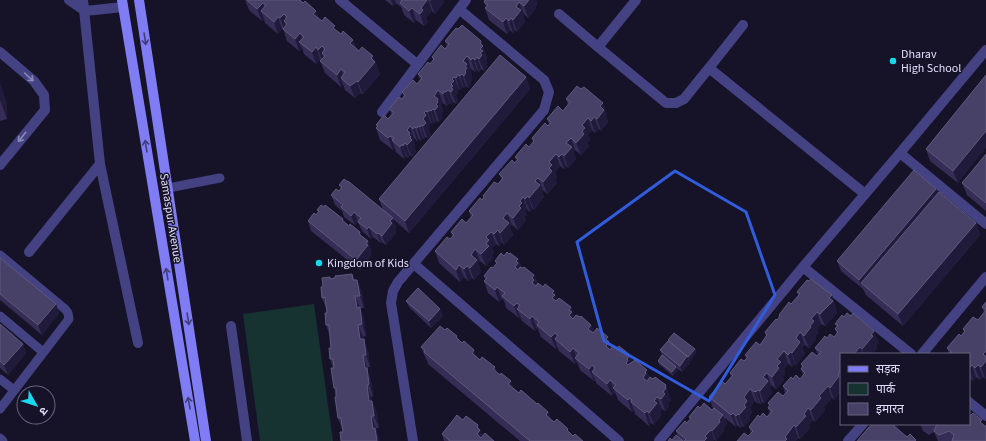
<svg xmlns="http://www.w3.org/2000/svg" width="986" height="441" viewBox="0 0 986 441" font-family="'Source Sans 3','Noto Sans Devanagari',sans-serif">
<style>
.green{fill:#163231}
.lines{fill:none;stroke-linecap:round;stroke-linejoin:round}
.service{stroke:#444283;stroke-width:9}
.minor{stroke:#444283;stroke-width:10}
.secondary{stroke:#7f7cf4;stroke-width:10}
.wall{fill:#352d55}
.shaded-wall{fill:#211b3b}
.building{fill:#474067;stroke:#60597e}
.oneway{stroke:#403d7a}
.oneway2{stroke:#8b88b9}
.marked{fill:none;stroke:#315cdc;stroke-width:3;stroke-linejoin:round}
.poi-dot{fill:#19d7ec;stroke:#161328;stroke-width:1.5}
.labels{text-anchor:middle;stroke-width:3;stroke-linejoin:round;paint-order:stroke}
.poi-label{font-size:12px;fill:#e1ddfc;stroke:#161328;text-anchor:start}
.street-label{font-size:12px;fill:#e1ddfc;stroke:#161328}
</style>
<rect width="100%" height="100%" fill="#161328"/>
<path class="green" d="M314,304L333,441H260L243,314Z"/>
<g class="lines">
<path class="service" d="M168,188L220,178
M0,255L65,309L68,313L69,319L0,409
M0,316L43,352
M0,379L14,390
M0,438L3,441"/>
<path class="minor" d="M69,0L85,11L123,7
M83,0L100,164L138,343
M340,0L417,64
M636,0L598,47L666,103H676L684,99L709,68L865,194
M559,14L598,47
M0,52L34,81L44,95L45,110L0,165
M709,68L743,25
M382,112L466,0
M900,153L986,224
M29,252L100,164
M414,264L619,441
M803,267L911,354
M231,326L247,441
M922,354L986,277
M969,402L986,416
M413,441L391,303L393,291L398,282L544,110L549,92L544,80L459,9
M659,441L803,267L900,153L986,50
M848,441L863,424"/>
<path class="secondary" d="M122,0L195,441
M139,0L206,441"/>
</g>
<path class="wall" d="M245,0H300L316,11L319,19L322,21L336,30L341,34L353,40L356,48L359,51L373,56L380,74L363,94L361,93L355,98L345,90L343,84L341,87L325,73L320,61L321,60L320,59L316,64L304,54L302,48L299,51L287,41L283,29H282L278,34L265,23L264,19L262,21L249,10Z
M385,0H443L444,2L435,14L432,11L426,18L428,22L424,26L416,20L414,23L404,15L401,7L396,3L393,6Z
M485,0H536L537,4L536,6V8L528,18L524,14L523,16L525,22L517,32L515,30L513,33L510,30L507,34L489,20L485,8L486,7L484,2Z
M458,29L481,41L487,58L486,60L487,63L486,64L487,67L484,71L481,69L479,72L477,70L475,72L471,69L470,70L472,76L471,78L472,80L470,82L471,85L468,88L466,86L464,88L463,87L460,90L459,89L457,91L458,93L456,95L458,101L456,104L453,102L451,104L450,103L447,106L443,103L441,105L443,111L442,113V114L441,116L442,118L439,122L437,121L435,123L434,122L432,124L431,123L429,124L430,127L429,129L431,135L427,138L425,137L424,139L423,138L421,141L419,139L417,141L414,138L413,140L415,145L414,146L416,152L412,157L410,155L408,158L406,156L404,159L396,152L395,148L393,150L380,140L376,128L377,127L376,125L388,119L392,115L389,109L402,99L404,97L402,92L417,84L420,80L418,74L430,64L433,60L432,57L445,49L447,46L445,41Z
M986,75L958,183L930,161L926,149Z
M526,77L530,89L409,233L393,219L396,227L395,229L396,233L386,245L382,242L381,243L373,237L371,239L362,231L358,222L355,225L344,217L342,211L335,205L331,195L339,191L341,189L339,185L383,210L379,199Z
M0,84L7,104V119L0,121Z
M566,99L607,115L606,116L608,122L601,131L599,129L595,133L592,130L588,135L590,140L587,142L589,146L581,155L575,150L573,152L576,159L568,168L566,166L564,169L560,166L555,172L557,177L555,179L557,183L547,194L543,190L542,191L544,197L534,210L532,208L530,212L527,209L525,211L527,215L524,217L526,220L518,230L512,225L510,227L513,235L504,245L502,242L499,246L496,244L492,248L494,252L492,254L493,258L486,266L480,261L478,263L481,272L474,280L472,278L468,281L464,277L460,282L439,263L435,251L452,237L451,232L466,223L471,218L469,211L482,200L484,198L483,196L498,184L502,180L499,174L515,163L517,161L515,157L529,147L533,142L532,138L548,126L549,124L547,119L563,111L568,105Z
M986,154V211L967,195L962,183Z
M936,189L938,193L976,223L980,235L903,326L866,295L863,289L841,271L837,261Z
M324,207L343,219L344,222L349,226L360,232L362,237L368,241L371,251L370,252L371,255L360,270L311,231L308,221L316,215L318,212L317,210Z
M509,254L518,259L521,267L534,275L538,284L554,291L557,300L575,317H580L591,325L594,332L612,347L632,362L650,377L670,398L671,400L668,403L669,406L665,411L662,409L660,411L661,415L654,425L651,423L649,426L635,414L634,410L632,412L618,400L615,392L612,396L597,384L595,380L594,381L580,370L577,362L575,364L559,351L557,347L556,349L541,337L538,329L537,328L535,331L522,321L520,316L519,318L506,308L504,300L502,299L499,302L488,293L484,281L485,279L484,276L493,268L496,264L495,261L504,256Z
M0,258L56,304L59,313L42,335L0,300Z
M352,274L355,280H357L362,292L364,308H360L364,319L366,336L363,337V339L368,351L370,367H368V372L371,380L373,396L371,397L372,401L377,413L379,428H376V431L343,432L338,418L336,395L334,388L333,368L330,359L331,348L330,336L326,325L327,313L326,308L322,298L323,286L330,279Z
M797,292L832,295L837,313L825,326L821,324L817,329L818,333L815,337L816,339L809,348L805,345L802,347L805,354L796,365L795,364L792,367L788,363L784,369L785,374L783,377L784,380L776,389L771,385L770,387L772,393L764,403L762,402L761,404L759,403L758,404L755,401L750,407L752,413L749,416L750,419L744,427L742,426L741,428L737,425L736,427L725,418L727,424L723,429L724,431L716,441L714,439L713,441H668L672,440L678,437L676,431L687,423L690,420L689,417L700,408L712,410L713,409L709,397L725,384L731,377L730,373L746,359L745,355L760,345L766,336L765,332L777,320L780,316L779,315L791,304L798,295Z
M406,301L443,316L431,328L409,307Z
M986,302L985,379L983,377L980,380L976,377L973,381L969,377V354H949L947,348L964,333L963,329L978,320L984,313L982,307Z
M0,324L23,344L26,353L8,375L0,368Z
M835,324L879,343L876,346L877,348L872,354H841V391L834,400L832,398L824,407L825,410L815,422L813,420L809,425L810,428L800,439L798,438L795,441H737L748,436L751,433L749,427L760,417H767L770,414L768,408L769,406L768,403L783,396L785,393L783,386L793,379H800L803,375L801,369L802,367L801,364L817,356H818L815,348L827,338L834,337L837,334L835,329L837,327Z
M445,330L458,339L480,360L495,367L496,372L519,393L548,412L551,419L554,422L573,436L583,441H520L428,364L427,360L426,359L421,347Z
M695,349L696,353L690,361L688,360L690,363L682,372L677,368L678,370L673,376L659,364L658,361L662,355L660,350Z
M463,420L479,429L483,436L494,441H444L442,434Z
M920,424H969L986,441H938L934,432L929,435L923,431Z"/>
<path class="shaded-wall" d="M391,0H395L396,3L393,6Z
M427,0H428L432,11L426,18L428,22L424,26L420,14L421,8Z
M432,0H443L444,2L435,14L430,2Z
M529,0H536L537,4L536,6V8L528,18L524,6Z
M519,2L524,14L523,16L525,22L517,32L513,20L516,7Z
M263,3L267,15L261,11L264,19L262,21L257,9Z
M412,8L416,20L414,23L409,11Z
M316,11L321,23L313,14Z
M284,14L287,24L284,21L286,28L285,30L280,18Z
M278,17L282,29L278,34L274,22Z
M506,18L510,30L507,34L503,22Z
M511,18L515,30L513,33L509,21Z
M300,33L304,45L299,42L302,48L299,51L295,39Z
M353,40L357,52L350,43Z
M481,41L487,58L486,60L487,63L486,64L487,67L484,71L479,59L480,49V43Z
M322,46L326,58L322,53L324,60L323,62L318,50Z
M316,47L320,59L316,64L312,52Z
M373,56L380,74L363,94L358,82Z
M467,56L471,69L470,70L472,76L471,78L472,80L470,82L471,85L468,88L464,76L463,61Z
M477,57L481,69L479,72L475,60Z
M473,58L477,70L475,72L471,60Z
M341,69L345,81L341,78L343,84L341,87L337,75Z
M462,74L466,86L464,88L460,76Z
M458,75L463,87L460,90L456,78Z
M454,77L459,89L457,91L458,93L456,95L458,101L456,104L451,92V84L452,79Z
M526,77L530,89L409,233L405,221Z
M357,81L361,93L355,98L350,86Z
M0,84L7,104V119L0,100Z
M438,90L443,103L441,105L443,111L442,113V114L441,116L442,118L439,122L435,110L434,96Z
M448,90L453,102L451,104L446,92Z
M445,91L450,103L447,106L443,94Z
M603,103L607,115L606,116L608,122L601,131L597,119L600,106Z
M433,109L437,121L435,123L431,111Z
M430,110L434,122L432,124L428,112Z
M426,111L431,123L429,124L430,127L429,129L431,135L427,138L423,126V119L424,113Z
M594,117L599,129L595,133L591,121Z
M588,118L592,130L588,135L590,140L587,142L589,146L581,155L576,143L582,131V125Z
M421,125L425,137L424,139L420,127Z
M410,126L414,138L413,140L415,145L414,146L416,152L412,157L407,145V130Z
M418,126L423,138L421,141L417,128Z
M414,127L419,139L417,141L413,129Z
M986,131V148L958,183L953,171Z
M390,136L395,148L393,150L388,138Z
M571,138L575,150L573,152L576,159L568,168L564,156L566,143Z
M405,143L410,155L408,158L403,146Z
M402,144L406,156L404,159L400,147Z
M556,154L560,166L555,172L557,177L555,179L557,183L547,194L543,182L549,168V162Z
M562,154L566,166L564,169L559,157Z
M538,178L543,190L542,191L544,197L534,210L529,198L535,181Z
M936,189L940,198L861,283L863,289L859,280Z
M528,196L532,208L530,212L525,199Z
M523,197L527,209L525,211L527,215L524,217L526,220L518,230L513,218L519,206L520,201Z
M354,212L358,222L355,225L351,216Z
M507,213L512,225L510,227L513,235L504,245L500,233L503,218Z
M393,218L396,227L395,229L396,233L386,245L382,236L390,221Z
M976,223L980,235L903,326L898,314Z
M369,227L373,237L371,239L367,229Z
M498,230L502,242L499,246L494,234Z
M491,232L496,244L492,248L494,252L492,254L493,258L486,266L481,254L486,244V237Z
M378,233L382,242L381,243L377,234Z
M368,241L371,251L370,252L371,255L360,270L356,260Z
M475,249L480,261L478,263L481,272L474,280L470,268L471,255Z
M518,259L522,271V272L515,267L516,261Z
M459,265L464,277L460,282L456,270Z
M467,266L472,278L468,281L464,269Z
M534,275L539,287L538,289L532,283V278Z
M357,280L362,292L364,308L360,296Z
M497,287L502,299L499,302L495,290Z
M554,291L559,307L552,298V293Z
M832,295L837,313L825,326L820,314L829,298Z
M355,296L360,308H357Z
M517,303L519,310L517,309L520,316L519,318L514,306Z
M56,304L59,313L42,335L38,325Z
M360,307L364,319L366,336L362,324Z
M571,307L576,320H575L569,315V310Z
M440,309L443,316L431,328L429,321Z
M817,312L821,324L817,329L818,333L815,337L816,339L809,348L804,336L810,326L811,319Z
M532,316L537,328L535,331L530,319Z
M358,325L363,337L365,351L360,339Z
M591,325L596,337L588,329Z
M874,331L879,343L876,346L877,348L872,354H864L862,349Z
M800,332L805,345L802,347L805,354L796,365L792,353L796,338Z
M555,333L559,343L555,339L557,347L556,349L551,337Z
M608,337L613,349L614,354L606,346V339Z
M364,339L368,351L370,367L366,355Z
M23,344L26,353L8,375L4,365Z
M860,347L863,354H854Z
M573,348L577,359L575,358L577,362L575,364L570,352Z
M695,349L696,353L690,361L688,357Z
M474,350L478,362L472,353Z
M784,351L788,363L784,369L785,374L783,377L784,380L776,389L772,377L777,366V359Z
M986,351V378L985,379L981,367L983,354Z
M791,352L795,364L792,367L788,355Z
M363,355L371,380L373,396L369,384L365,368Z
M630,355L634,367L632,370L626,363L627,359Z
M687,356L690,363L682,372L680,366Z
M592,365L596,375L592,372L595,380L594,381L589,369Z
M972,365L976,377L973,381L969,369Z
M978,365L983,377L980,380L975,368Z
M676,367L678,370L673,376L672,372Z
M647,370L651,382V385L643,378L645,372Z
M841,371V391L834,400L830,388Z
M767,373L771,385L770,387L772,393L764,403L760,391L763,377Z
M610,380L615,392L612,396L607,384Z
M511,381L515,393L508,384Z
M367,385L371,397L374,413L369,401Z
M666,385L671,400L668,403L669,406L665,411L661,399L665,387Z
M828,386L832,398L824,407L825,410L815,422L811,410L819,396Z
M750,389L755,401L750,407L752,413L749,416L750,419L744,427L739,415L744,405V397Z
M758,390L762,402L761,404L756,392Z
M755,391L759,403L758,404L754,392Z
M657,397L662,409L660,411L661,415L654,425L649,413L654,401Z
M629,398L634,410L632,412L628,400Z
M372,401L377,413L379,428L374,416Z
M808,408L813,420L809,425L810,428L800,439L796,427L804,414Z
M647,411L651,423L649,426L645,413Z
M548,412L552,424L546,415Z
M733,413L737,425L736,427L731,415Z
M738,414L742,426L741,428L736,416Z
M723,415L727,424L723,429L724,431L716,441L712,431L719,420Z
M371,416L376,428L380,441H377L373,429Z
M895,424H897L901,435L894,426Z
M478,425L480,431V430L484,441L477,434V427Z
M794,425L798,438L795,441H785V437Z
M711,430L714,439L713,441H704L705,436Z"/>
<path class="building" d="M247,0H300L303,3L305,1L316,11L313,14L322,21L325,17L335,26L333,28L341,34L343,31L353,40L350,43L359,51L362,47L373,56L371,58L375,62L358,82L357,81L350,86L341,78L345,72L341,69L337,75L320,61L325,56L322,53L325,49L322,46L318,50L316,47L312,52L299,42L304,37L300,33L295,39L283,29L287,24L284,21L287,17L284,14L280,18L278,17L274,22L261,11L266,5L263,3L257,9Z
M402,0H427L421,8L423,10L420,14L412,8L409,11L400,3Z
M485,0H529L524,6L519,2L516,7L521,10L513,20L511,18L509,21L506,18L503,22L485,8L488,5L484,2Z
M462,25L481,41L480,43L483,46L480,49L483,51L480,53L482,55L479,59L477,57L475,60L473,58L471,60L467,56L463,61L467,64L465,67L467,68L465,71L466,72L464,76L462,74L460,76L458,75L456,78L454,77L452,79L454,81L451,84L453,86L451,88L453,89L451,92L448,90L446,92L445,91L443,94L438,90L434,96L438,99L437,101L438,102L436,105L438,106L435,110L433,109L431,111L430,110L428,112L426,111L424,113L426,115L423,119L426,123L423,126L421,125L420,127L418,126L417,128L414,127L413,129L410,126L407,130L410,133L409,135L411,137L410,138L412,140L407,145L405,143L403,146L402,144L400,147L392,140L394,138L390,136L388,138L376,128L378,126L376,125L384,115L388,119L394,112L389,109L399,97L402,99L405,95L402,92L413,80L417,84L422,78L418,74L428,62L430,64L434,59L432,57L441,45L445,49L449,44L445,41L456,28L458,29Z
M500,55L526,77L405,221L379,199Z
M986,75V131L953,171L926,149Z
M577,86L581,89L584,87L603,103L600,106L604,110L597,119L594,117L591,121L588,118L582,125L585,128L582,131L584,134L576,143L571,138L566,143L572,147L564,156L562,154L559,157L556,154L549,162L552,165L549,168L552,171L543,182L538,178L535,181L540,185L529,198L528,196L525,199L523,197L520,201L522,203L519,206L521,208L513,218L507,213L503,218L509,223L500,233L498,230L494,234L491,232L486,237L489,240L486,244L489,246L481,254L475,249L471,255L477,260L470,268L467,266L464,269L459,265L456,270L435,251L447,237L450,239L454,235L451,232L462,219L466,223L473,215L469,211L480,198L482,200L484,197L483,196L494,182L498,184L503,178L499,174L512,160L515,163L518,159L515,157L526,144L529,147L534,141L532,138L545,123L548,126L551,122L547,119L558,106L563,111L570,102L566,99Z
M986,154V203L962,183Z
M914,170L936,189L859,280L837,261Z
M344,179L348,182V181L393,218L390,221L392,223L382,236L378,233L377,234L369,227L367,229L358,222L361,218L354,212L351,216L341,207L343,205L331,195L336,189L339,191L342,187L339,185Z
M939,192L976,223L898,314L861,283Z
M321,205L324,207L325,205L343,219L342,220L349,226L350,224L360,232L359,234L368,241L366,244L368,245L356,260L308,221L314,213L316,215L319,211L317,210Z
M507,252L509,254L510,253L518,259L516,261L518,263L515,267L518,270L520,267L523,268L524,267L534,275L532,278L534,280L532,283L536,286L538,283L543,287L545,284L554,291L552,293L555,295L552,298L556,301L559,298L571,307L569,310L572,312L569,315L573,319L576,315L580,317L581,316L591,325L588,329L593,333L597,328L608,337L606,339L609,342L606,346L610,350L613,346L617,348L619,346L630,355L627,359L628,360L626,363L628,365L635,360L647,370L645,372L646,373L643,378L647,381L650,377L653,379L655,377L666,385L665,387L666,388L663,392L665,394L661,399L657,397L654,401L657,403L649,413L647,411L645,413L631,402L632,400L629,398L628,400L613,388L616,385L610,380L607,384L592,372L595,368L592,365L589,369L575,358L579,353L573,348L570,352L555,339L558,335L555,333L551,337L537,325L539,322L532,316L530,319L517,309L520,305L517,303L514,306L502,296L505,293L497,287L495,290L484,281L487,278L484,276L491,267L493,268L497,263L495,261L501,253L504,256Z
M0,258L56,304L38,325L0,294Z
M352,274L353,280H357L360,296H355L357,308L360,307L362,324L358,325L360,339H364L366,355H363L365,368H367L369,384L367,385L369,401H372L374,416H371L373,429L375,428L377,441H341L340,432H343L341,418H338L335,397H336V388H334L331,368H334L333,359H330L329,348H331L329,325H326L325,313H327L325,297L322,298L321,287L323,286L322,278L330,277V279L335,278V276Z
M811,279L832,295L829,298L833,301L820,314L817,312L811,319L814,321L810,326L811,327L804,336L800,332L796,338L800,342L792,353L791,352L788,355L784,351L777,359L781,362L777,366L779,368L772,377L767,373L763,377L768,381L760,391L758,390L756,392L755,391L754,392L750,389L744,397L747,401L744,405L746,407L739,415L738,414L736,416L733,413L731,415L709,397L722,381L725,384L733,375L730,373L741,359L744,361L748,357L745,355L756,342L760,345L767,335L765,332L776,319L777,320L780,316L779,315L789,302L791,304L800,294L797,292L807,280L809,281Z
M418,288L440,309L429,321L406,301Z
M986,302V351L983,354L986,357V361L981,367L978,365L975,368L972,365L969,368V354H951L950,353L951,351L947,348L959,334L961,336L965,331L963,329L973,317L978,320L986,310L982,307Z
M847,313L851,316L853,313L874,331L871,335L873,336L862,349L860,347L854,354H841V371L838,374L839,376L830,388L828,386L819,396L821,398L811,410L808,408L804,414L806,416L796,427L794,425L785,437L787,439L785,441H737L744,433L748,436L753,431L749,427L758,415L760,417L763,413L767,417L772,411L768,408L770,405L768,403L778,392L783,396L788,391L783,386L791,377L793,379L796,375L800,379L805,373L801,369L803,366L801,364L812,352L817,356L821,352L815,348L825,336L827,338L830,334L834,337L838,332L835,329L838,325L835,324L842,315L844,317Z
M0,324L23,344L4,365L0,361Z
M440,326L445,330L447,328L457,336L456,337L462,343L464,341L474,350L472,353L480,360L482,357L495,367L493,369L500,375L501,373L511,381L508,384L519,393L521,390L537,404L538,403L548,412L546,415L554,422L557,419L568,429L567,430L573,436L575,434L583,441H530L424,352L425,350L421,347Z
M674,333L695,349L688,357L668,340Z
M668,341L687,356L680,366L660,350Z
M662,355L676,367L672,372L658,361Z
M704,403L712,410L714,408L723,415L719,420L720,422L712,431L711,430L705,436L707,438L704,441H684L686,439L676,431L685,421L687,423L691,418L689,417L698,406L700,408Z
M973,413L982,420L980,422L985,426H986V441H952L954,435L949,431L939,435L934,431L937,424H969V416H970Z
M457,415L463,420L466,416L478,425L477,427L480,430L477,434L481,438L485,433L494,441H449V440L442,434Z
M873,424H895L894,426L907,437L910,434L916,440L915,441H857L869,427H870Z
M676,435L683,441H668L670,438L672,440Z"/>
<defs><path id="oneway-shaft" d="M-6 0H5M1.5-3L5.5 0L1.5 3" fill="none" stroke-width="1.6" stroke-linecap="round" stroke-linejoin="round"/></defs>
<g class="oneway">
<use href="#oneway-shaft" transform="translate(145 39) rotate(81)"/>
<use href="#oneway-shaft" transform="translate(146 146) rotate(-99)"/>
<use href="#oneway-shaft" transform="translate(167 274) rotate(-99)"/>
<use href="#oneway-shaft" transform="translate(188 319) rotate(81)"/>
<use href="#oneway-shaft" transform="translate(189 403) rotate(-100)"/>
</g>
<g class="oneway2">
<use href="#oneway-shaft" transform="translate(29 77) rotate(42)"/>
<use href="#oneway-shaft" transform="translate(22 137) rotate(129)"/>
</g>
<path class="marked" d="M675,171L746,212L775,295L709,401L604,341L577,242Z"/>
<g class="poi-dot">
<circle cx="893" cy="61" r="4"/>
<circle cx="319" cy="263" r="4"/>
</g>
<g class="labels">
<g class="poi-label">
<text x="901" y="58">Dharav<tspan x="901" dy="14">High School</tspan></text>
<text x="327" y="267">Kingdom of Kids</text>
</g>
<g class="street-label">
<text transform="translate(171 218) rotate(81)" y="4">Samaspur Avenue</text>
</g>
</g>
<rect x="840" y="353" width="130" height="72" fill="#161328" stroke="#67647d"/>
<rect x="848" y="366" width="20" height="6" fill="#7f7cf4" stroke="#67647d"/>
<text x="876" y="373" font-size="12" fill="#e1ddfc">सड़क</text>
<rect x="848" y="383" width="20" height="12" fill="#163231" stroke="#67647d"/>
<text x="876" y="393" font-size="12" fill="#e1ddfc">पार्क</text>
<rect x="848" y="403" width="20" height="12" fill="#474067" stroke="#67647d"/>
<text x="876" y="413" font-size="12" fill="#e1ddfc">इमारत</text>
<g transform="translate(36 405) rotate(129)"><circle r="19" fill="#161328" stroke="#67647d"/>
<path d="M0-3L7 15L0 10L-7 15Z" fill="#19d7ec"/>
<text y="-6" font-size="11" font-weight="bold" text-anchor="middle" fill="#e1ddfc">उ</text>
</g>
</svg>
